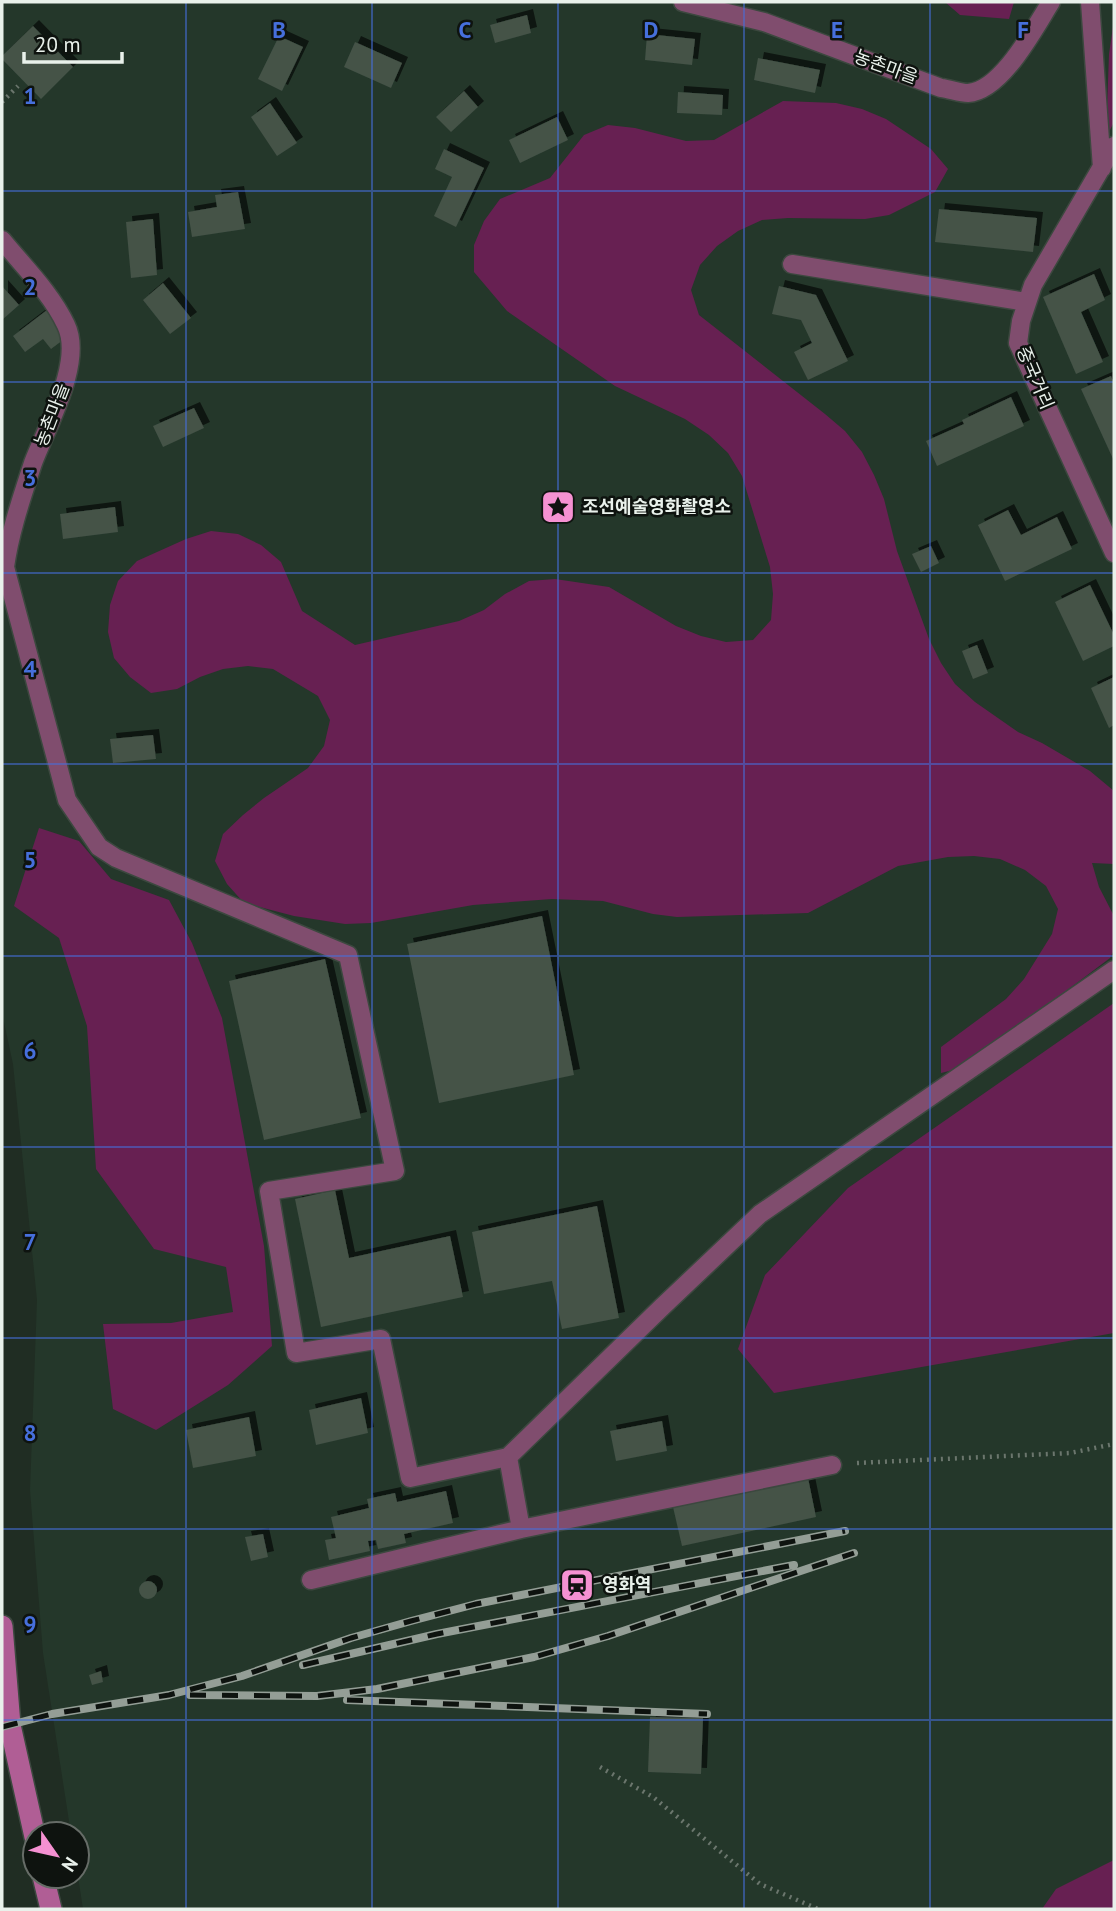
<svg xmlns="http://www.w3.org/2000/svg" width="1116" height="1911" viewBox="0 0 1116 1911" font-family="'PT Sans','Noto Sans KR',sans-serif">
<style>
.built{fill:#24372a}
.green{fill:#672052}
.building{fill:#445247;filter:url(#shadow)}
.lines{fill:none;stroke-linecap:round;stroke-linejoin:round}
.lane-casing{stroke:#3c483f;stroke-width:21}
.secondary-casing{stroke:#3c483f;stroke-width:24}
.path{stroke:#6b766d;stroke-width:4.5;stroke-dasharray:2 5;stroke-linecap:butt}
.lane{stroke:#804d6e;stroke-width:18}
.secondary{stroke:#b05e95;stroke-width:21}
.rail-casing{stroke:#949e96;stroke-width:8}
.rail{stroke:#0e130f;stroke-width:5;stroke-dasharray:16;stroke-linecap:butt}
.grid{fill:none;stroke:#466fdc;stroke-width:2;stroke-opacity:0.55}
.labels{text-anchor:middle;stroke-width:5;stroke-linejoin:round;paint-order:stroke}
.street-label{font-size:18px;fill:#e9f1eb;stroke:#0e130f}
.poi-label{font-size:18px;font-weight:bold;fill:#e9f1eb;stroke:#0e130f;text-anchor:start}
.grid-label{font-size:23px;text-anchor:middle;font-weight:bold;fill:#466fdc;stroke:#0e130f;stroke-width:5;stroke-linejoin:round;paint-order:stroke}
</style>
<defs>
<filter id="shadow"><feDropShadow dx="6" dy="-6" stdDeviation="0" flood-color="#0009"/></filter>
</defs>
<rect width="100%" height="100%" fill="#202d23"/>
<path class="built" d="M2,2H1114V1909H83L77,1870V1834H71L43,1653L30,1490L37,1300L13,1064L2,1013Z"/>
<path class="green" d="M945,2H1014L1009,19L960,15Z
M1114,20V122L1106,138L1109,54Z
M783,101L836,103L862,109L886,119L931,149L948,169L935,192L889,215L865,219L788,218L762,220L738,231L717,246L700,265L691,290L699,315L825,414L845,431L862,452L874,475L884,499L897,551L929,639L941,663L955,684L975,702L1018,732L1042,743L1090,771L1114,791V864L1092,863L1099,887L1114,916V950L1110,958L965,1067L941,1073V1047L1006,999L1024,979L1052,934L1058,909L1046,886L1025,870L1000,859L974,856L948,857L898,866L808,913L677,917L653,914L603,901L552,899L473,905L371,923L345,924L294,916L244,903L227,884L215,861L223,834L243,815L264,798L308,768L324,746L330,720L318,696L273,669L248,666L223,669L200,677L177,689L151,693L130,677L114,658L108,632L110,605L118,581L137,561L186,539L211,531L238,534L261,545L281,562L302,611L355,645L459,621L484,610L505,594L529,581L555,579L609,587L676,626L701,636L726,642L753,640L771,620L773,594L770,567L742,476L728,453L709,435L685,419L615,386L507,311L474,272V245L484,221L500,199L550,178L584,135L608,125L635,128L686,141L714,140Z
M39,828L79,841L111,879L169,900L192,943L222,1018L264,1246L272,1346L228,1385L156,1430L113,1409L103,1324L171,1323L233,1312L226,1267L154,1249L96,1169L87,1026L59,938L14,906Z
M1114,1003V1333L774,1393L738,1349L765,1275L848,1188Z
M1114,1860V1909H1042L1056,1889Z"/>
<path class="building" d="M527,15L531,33L495,43L490,25Z
M33,26L73,67L41,99L2,59V56Z
M647,34L695,39L692,65L645,60Z
M279,36L303,47L282,91L258,79Z
M355,42L402,63L391,88L344,67Z
M758,58L820,70L815,93L754,80Z
M464,91L478,107L451,132L436,117Z
M678,92L723,95L722,115L677,113Z
M270,103L297,143L277,156L251,117Z
M557,117L568,140L520,163L509,140Z
M444,149L484,168L456,227L434,216L452,177L435,169Z
M238,192L245,229L192,237L188,212L217,207L215,195Z
M939,209L1037,218L1033,252L935,242Z
M153,219L157,275L131,278L126,222Z
M1094,274L1105,300L1081,312L1103,362L1076,374L1043,297Z
M163,283L191,318L170,334L143,300Z
M2,286L19,305L2,320Z
M779,286L816,295L848,361L808,380L794,352L812,343L801,320L772,314Z
M47,310L67,337L51,349L43,339L25,352L13,336Z
M1111,376L1114,384V461L1081,389Z
M1011,397L1024,426L937,466L926,441L964,424L962,420Z
M194,408L204,428L163,447L153,426Z
M115,507L118,532L63,539L60,514Z
M1008,510L1021,535L1057,517L1072,549L1005,581L978,525Z
M931,546L939,563L921,572L912,554Z
M1090,585L1114,635V646L1083,661L1055,602Z
M977,645L988,673L973,679L962,651Z
M1114,677V725L1109,728L1091,688Z
M153,735L156,759L113,763L110,739Z
M542,916L574,1075L439,1103L407,944Z
M325,959L361,1118L264,1140L229,981Z
M335,1190L349,1258L450,1236L463,1297L321,1327L295,1199Z
M597,1206L619,1318L562,1329L552,1281L484,1294L472,1232Z
M361,1398L368,1433L316,1445L309,1410Z
M249,1417L256,1456L193,1468L186,1430Z
M662,1421L667,1451L616,1461L610,1431Z
M808,1478L816,1517L682,1546L673,1507Z
M446,1491L453,1523L404,1534L406,1543L378,1549L376,1540L368,1541L370,1551L329,1560L325,1540L336,1538L331,1517L369,1508L367,1499L395,1493L397,1502Z
M263,1534L268,1557L251,1561L245,1537Z
M139 1590a9 9 0 1 1 18 0a9 9 0 1 1-18 0Z
M101,1671L103,1682L92,1685L89,1675Z
M650,1717L703,1718L701,1774L648,1772Z"/>
<g class="lines">
<g class="lane-casing">
<path id="lane" d="M683,2L764,22L941,88C950,89 960,93 968,93C1002,91 1035,27 1051,2
M1090,2L1102,168
M1114,146L1033,285L1021,321L1018,343L1114,553
M2,240C24,267 51,293 66,325C84,362 46,428 33,463C22,497 10,531 5,567L67,800L99,847L116,858L348,955L395,1171L269,1191L296,1353L381,1339L410,1478L508,1457L662,1307L760,1214L1114,970
M792,264L1026,302
M508,1457L521,1529
M311,1580L521,1529L832,1465"/>
</g>
<g class="secondary-casing">
<path id="secondary" d="M2,1626L10,1725L35,1837
M43,1876L51,1909"/>
</g>
<path class="path" d="M2,102L18,86
M857,1463L1070,1453L1114,1444
M600,1767L653,1797L760,1884L818,1909"/>
<use href="#lane" class="lane"/>
<use href="#secondary" class="secondary"/>
<g class="rail-casing">
<path id="rail" d="M303,1665L437,1634L794,1565
M190,1695L317,1696L377,1689L534,1657L608,1636L854,1553
M347,1700L707,1714
M2,1727L52,1714L169,1695L242,1676L351,1638L411,1621L476,1604L845,1531"/>
</g>
<use href="#rail" class="rail"/>
</g>
<path class="grid" d="M186,2V1909M372,2V1909M558,2V1909M744,2V1909M930,2V1909M2,191H1114M2,382H1114M2,573H1114M2,764H1114M2,956H1114M2,1147H1114M2,1338H1114M2,1529H1114M2,1720H1114"/>
<defs>
<g id="sight-square" transform="scale(1.75)"><rect x="-9" y="-9" width="18" height="18" rx="4" fill="#f591d2" stroke="#0e130f"/><path d="M0-6L1.8-2.2L6-1.7L2.9 1.2L3.7 5.4L0 3.3L-3.7 5.4L-2.9 1.2L-6-1.7L-1.8-2.2Z" fill="#111"/></g>
<g id="station-square" transform="scale(1.75)"><rect x="-9" y="-9" width="18" height="18" rx="4" fill="#f591d2" stroke="#0e130f"/><path d="M-3-6H3Q5-6 5-4V2Q5 4 3 4L4.5 6H3L1.5 4h-3L-3 6H-4.5L-3 4Q-5 4-5 2V-4Q-5-6-3-6ZM-3.5-4v3h7v-3ZM-3.5 1v1.5H-2V1ZM2 1v1.5H3.5V1Z" fill="#111"/></g>
</defs>
<g fill-rule="evenodd">
<use href="#sight-square" x="558" y="507"/>
<use href="#station-square" x="577" y="1585"/>
</g>
<g class="labels">
<g class="street-label">
<text transform="translate(886 67) rotate(20)" y="6">농촌마을</text>
<text transform="translate(1035 378) rotate(67)" y="6">중국거리</text>
<text transform="translate(52 415) rotate(-69)" y="6">농촌마을</text>
</g>
<g class="poi-label">
<text x="582" y="513">조선예술영화촬영소</text>
<text x="602" y="1591">영화역</text>
</g>
</g>
<g class="grid-label">
<text x="279" y="38">B</text>
<text x="465" y="38">C</text>
<text x="651" y="38">D</text>
<text x="837" y="38">E</text>
<text x="1023" y="38">F</text>
<text x="30" y="104">1</text>
<text x="30" y="295">2</text>
<text x="30" y="486">3</text>
<text x="30" y="677">4</text>
<text x="30" y="868">5</text>
<text x="30" y="1059">6</text>
<text x="30" y="1250">7</text>
<text x="30" y="1441">8</text>
<text x="30" y="1632">9</text>
</g>
<rect width="1116" height="1911" fill="none" stroke="#e9f1eb" stroke-width="7"/>
<g transform="translate(56 1855) rotate(124)"><circle r="33" fill="#0e130f" stroke="#666c67" stroke-width="2"/>
<path d="M0-5L12 26L0 18L-12 26Z" fill="#f591d2"/>
<text y="-10" font-size="19" font-weight="bold" text-anchor="middle" fill="#e9f1eb">N</text>
</g>
<path d="M24 52v10h98v-10" fill="none" stroke="#e9f1eb" stroke-width="3.5"/>
<text x="35" y="52" font-size="21" fill="#e9f1eb" stroke="#0e130f" stroke-width="5" paint-order="stroke">20 m</text>
</svg>
